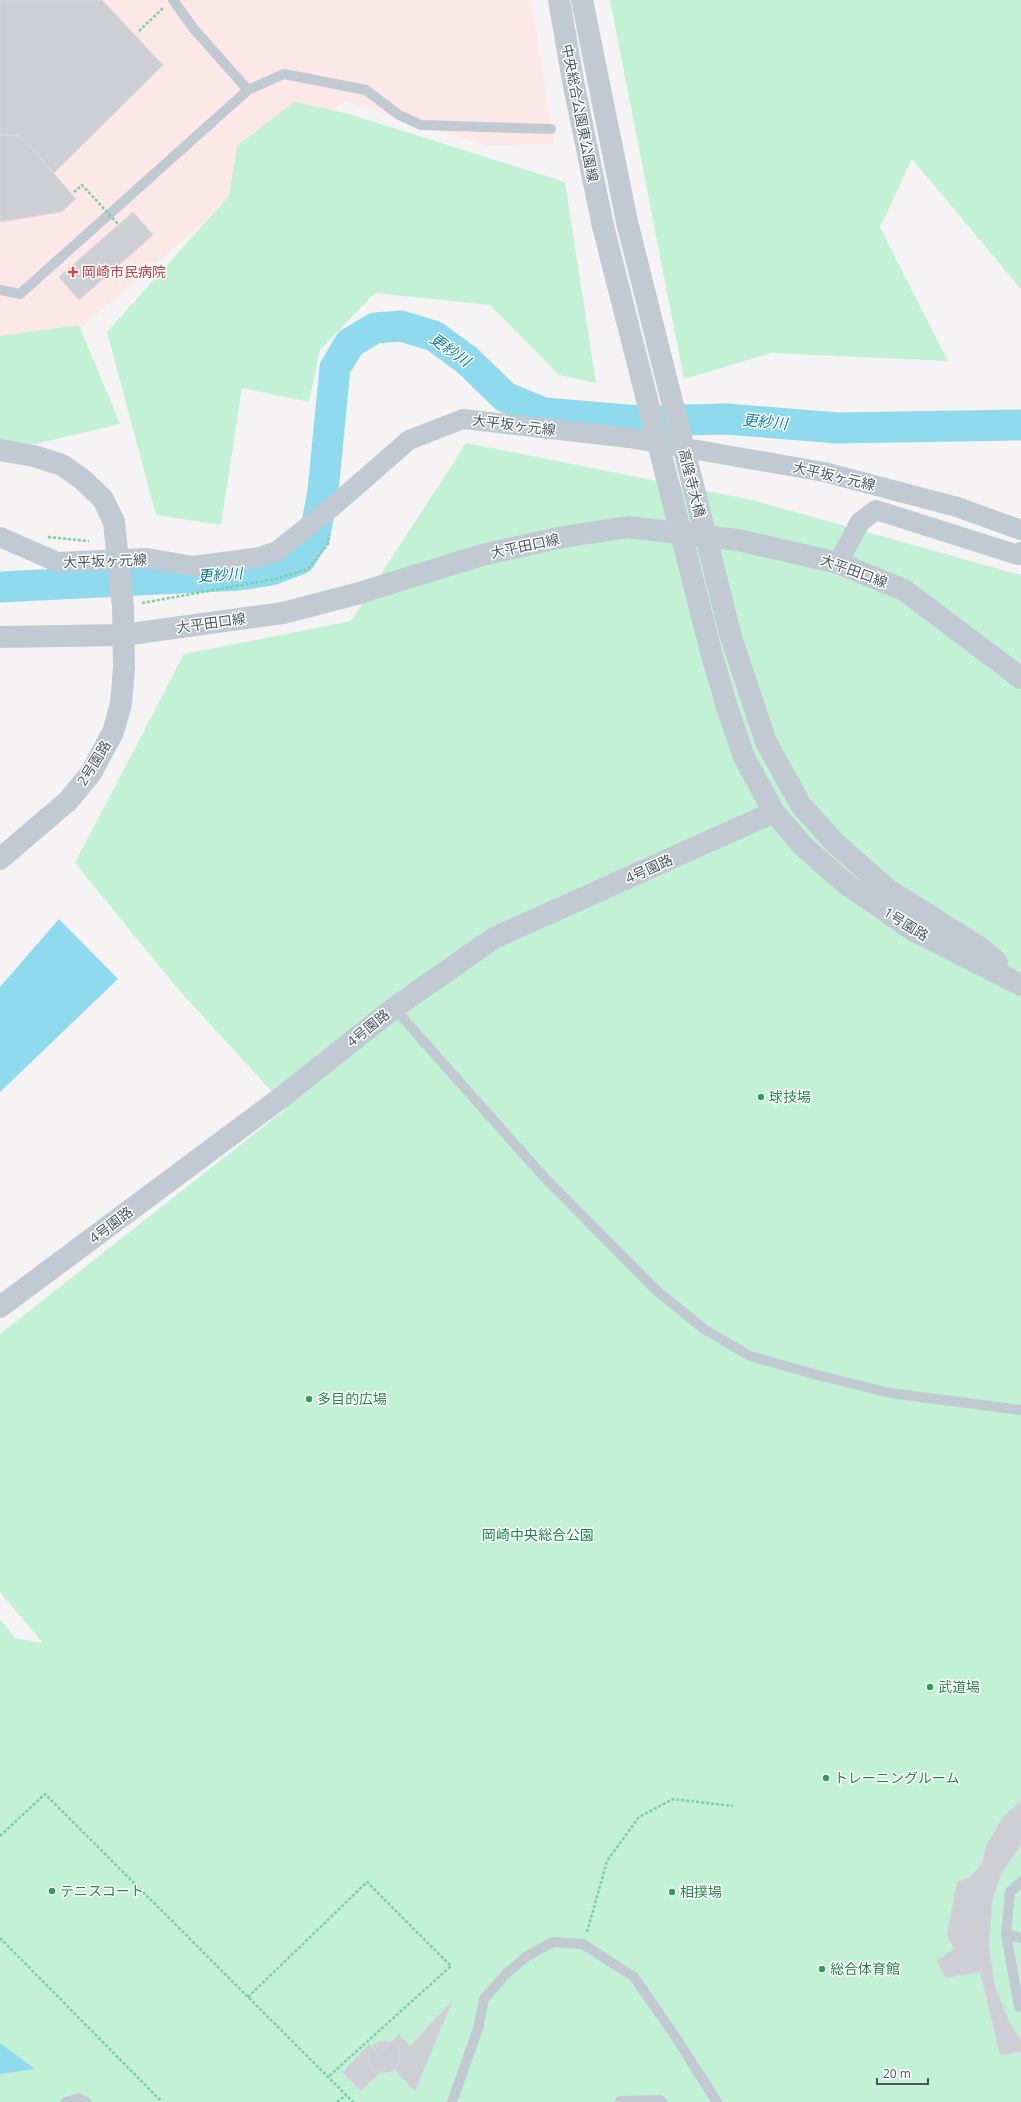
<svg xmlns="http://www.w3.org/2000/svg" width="1021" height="2102" viewBox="0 0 1021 2102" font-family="'Open Sans','Noto Sans JP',sans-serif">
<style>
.medical{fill:#fce8e6}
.green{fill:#c3f1d5}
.water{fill:#90daee}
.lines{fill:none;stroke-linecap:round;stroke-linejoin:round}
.river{stroke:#90daee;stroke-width:31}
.building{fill:#cdcfd5;stroke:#d7d9de}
.path{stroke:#7ad0a6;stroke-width:2.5;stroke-dasharray:3 2;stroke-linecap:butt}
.service{stroke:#c1cad2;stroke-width:10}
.minor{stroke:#c1cad2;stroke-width:20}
.tertiary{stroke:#c1cad2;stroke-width:22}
.path-bridge{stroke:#7ad0a6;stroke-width:2.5;stroke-dasharray:3 2;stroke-linecap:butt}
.tertiary-bridge{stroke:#c1cad2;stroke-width:22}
.health-dot{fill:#e0444e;stroke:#fff;stroke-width:1.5}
.leisure-dot{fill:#2e9e5b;stroke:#fff;stroke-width:1.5}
.labels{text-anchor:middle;stroke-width:3;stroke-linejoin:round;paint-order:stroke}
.street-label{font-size:14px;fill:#4a5661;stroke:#fff}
.health-label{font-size:14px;fill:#be3a42;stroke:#fff;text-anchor:start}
.leisure-label{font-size:14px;fill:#27864d;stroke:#fff;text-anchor:start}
.park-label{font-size:14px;fill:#17864f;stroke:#fff}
.water-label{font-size:15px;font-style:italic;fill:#0c7c9b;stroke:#fff}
</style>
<rect width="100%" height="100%" fill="#f5f3f3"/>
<path class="medical" d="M0,0H531L554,144L488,146L345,101L0,397Z"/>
<path class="green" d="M610,0H1021V289L912,159L880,227L948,361L772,353L684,379Z
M294,102L346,113L565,182L596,383L559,375L490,305L375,293L320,350L309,402L242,388L221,525L156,515L107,332L229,196L237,146Z
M79,325L120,424L0,452V336Z
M466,443L752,500L1021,575V2102H0V1619L15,1638L43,1643L0,1592V1334L287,1108L178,989L75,863L184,654L351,621Z"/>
<path class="water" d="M59,919L118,979L0,1092V987Z
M0,2043L35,2069L0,2074Z"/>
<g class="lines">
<path class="river" d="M0,587L240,575L271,570L300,559L315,535L323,491L335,368L350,343L375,328L401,326L434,336L467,360L505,397L544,413L639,421L726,419L838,428L1021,425"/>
</g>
<path class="building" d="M0,0H102L163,65L54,173L21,136L0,135Z
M0,135L21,136L76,199L61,212L0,222Z
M133,212L153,235L79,300L59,277Z
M1021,1801V1845L1002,1872L992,1903L989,1946L995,1987L1012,2027L1021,2039V2052L1000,2055L980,1972L946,1978L936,1961L954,1949L947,1935L957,1882L970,1877L982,1863L986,1846L1003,1817Z
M453,2000L415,2091L389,2064L361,2091L342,2072L369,2044L379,2055L399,2034L410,2046Z
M368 2057a16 16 0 1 1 32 0a16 16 0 1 1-32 0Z"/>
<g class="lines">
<path class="path" d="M139,31L163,8
M48,537L89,541
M142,603L275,579L308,569L328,544L329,534
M0,1836L45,1794L353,2102
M587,1932L607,1861L639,1817L673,1799L733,1806
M0,1938L162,2102
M248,1997L367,1882L451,1966L328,2077
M337,2102L346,2095"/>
<path class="service" d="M173,0L194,29L248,90
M0,290L20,294L248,90L284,74L366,90L399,115L421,125L551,129
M394,1008L544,1177L657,1291L704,1329L750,1356L821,1376L890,1393L1021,1410
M1006,1934L1021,1938
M1019,2007L1006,1934L1010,1892L1021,1882
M620,2101L660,2100L662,2102
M66,2102L79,2098L86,2102
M452,2102L478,2029L484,1999L506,1974L527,1956L553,1942L583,1944L634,1977L675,2036L717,2102"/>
<path class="minor" d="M0,537L57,562L147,558L193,566L260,557L277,551L331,508L409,440L463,419L629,438L824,472L957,507L1021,530
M838,563L860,522L876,510L1018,555L1021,552"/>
<path class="tertiary" d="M559,0L573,81L603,226
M582,0L627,222
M0,450L34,456L62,465L82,479L103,499L114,522
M0,637L123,635L283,613L356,594L482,555L563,537L628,527L738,540L838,563L904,590L1021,678
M727,707L744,757L774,812L803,846L845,883L914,931L1021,985
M766,742L801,805L835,843L887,889L979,947L997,962
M0,859L68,801L91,773L113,732L121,704L124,668L123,607L121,589
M0,1307L282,1097L394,1008L494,938L774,812"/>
<path class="path-bridge" d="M74,192L82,185L118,224"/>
<path class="tertiary-bridge" d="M627,222L731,637L766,742
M603,226L711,652L727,707
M114,522L121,589"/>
</g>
<path class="health-dot" d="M71 266h4v4h4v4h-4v4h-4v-4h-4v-4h4z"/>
<g class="leisure-dot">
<circle cx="761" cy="1097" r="4"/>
<circle cx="309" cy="1399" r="4"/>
<circle cx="930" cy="1687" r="4"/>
<circle cx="826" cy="1778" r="4"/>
<circle cx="52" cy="1891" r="4"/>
<circle cx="672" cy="1892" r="4"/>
<circle cx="822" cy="1969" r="4"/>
</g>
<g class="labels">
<g class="street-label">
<text transform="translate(580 113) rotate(79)" y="5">中央総合公園東公園線</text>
<text transform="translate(514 425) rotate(7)" y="5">大平坂ヶ元線</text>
<text transform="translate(834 476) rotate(13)" y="5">大平坂ヶ元線</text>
<text transform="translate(692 483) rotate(76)" y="5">高隆寺大橋</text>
<text transform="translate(525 546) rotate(-12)" y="5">大平田口線</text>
<text transform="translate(105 561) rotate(-2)" y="5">大平坂ヶ元線</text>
<text transform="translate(854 571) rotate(20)" y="5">大平田口線</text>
<text transform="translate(211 623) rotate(-8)" y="5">大平田口線</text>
<text transform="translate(94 763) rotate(-58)" y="5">2号園路</text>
<text transform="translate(649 869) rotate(-24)" y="5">4号園路</text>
<text transform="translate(906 924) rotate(32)" y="5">1号園路</text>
<text transform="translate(368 1028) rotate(-39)" y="5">4号園路</text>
<text transform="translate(111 1225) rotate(-37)" y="5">4号園路</text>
</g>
<g class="health-label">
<text x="82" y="277">岡崎市民病院</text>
</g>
<g class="leisure-label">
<text x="769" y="1102">球技場</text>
<text x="317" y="1404">多目的広場</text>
<text x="938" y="1692">武道場</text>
<text x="834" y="1783">トレーニングルーム</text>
<text x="60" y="1896">テニスコート</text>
<text x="680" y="1897">相撲場</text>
<text x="830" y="1974">総合体育館</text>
</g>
<g class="park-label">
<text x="538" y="1540">岡崎中央総合公園</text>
</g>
<g class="water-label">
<text transform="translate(450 350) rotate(35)" y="5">更紗川</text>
<text transform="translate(765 422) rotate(5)" y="5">更紗川</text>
<text transform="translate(220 575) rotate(-4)" y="5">更紗川</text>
</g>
</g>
<path d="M877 2078v6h51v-6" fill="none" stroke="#4a5661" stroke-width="2"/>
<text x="883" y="2078" font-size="12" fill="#4a5661" stroke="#ffffff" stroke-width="3" paint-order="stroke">20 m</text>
</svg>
